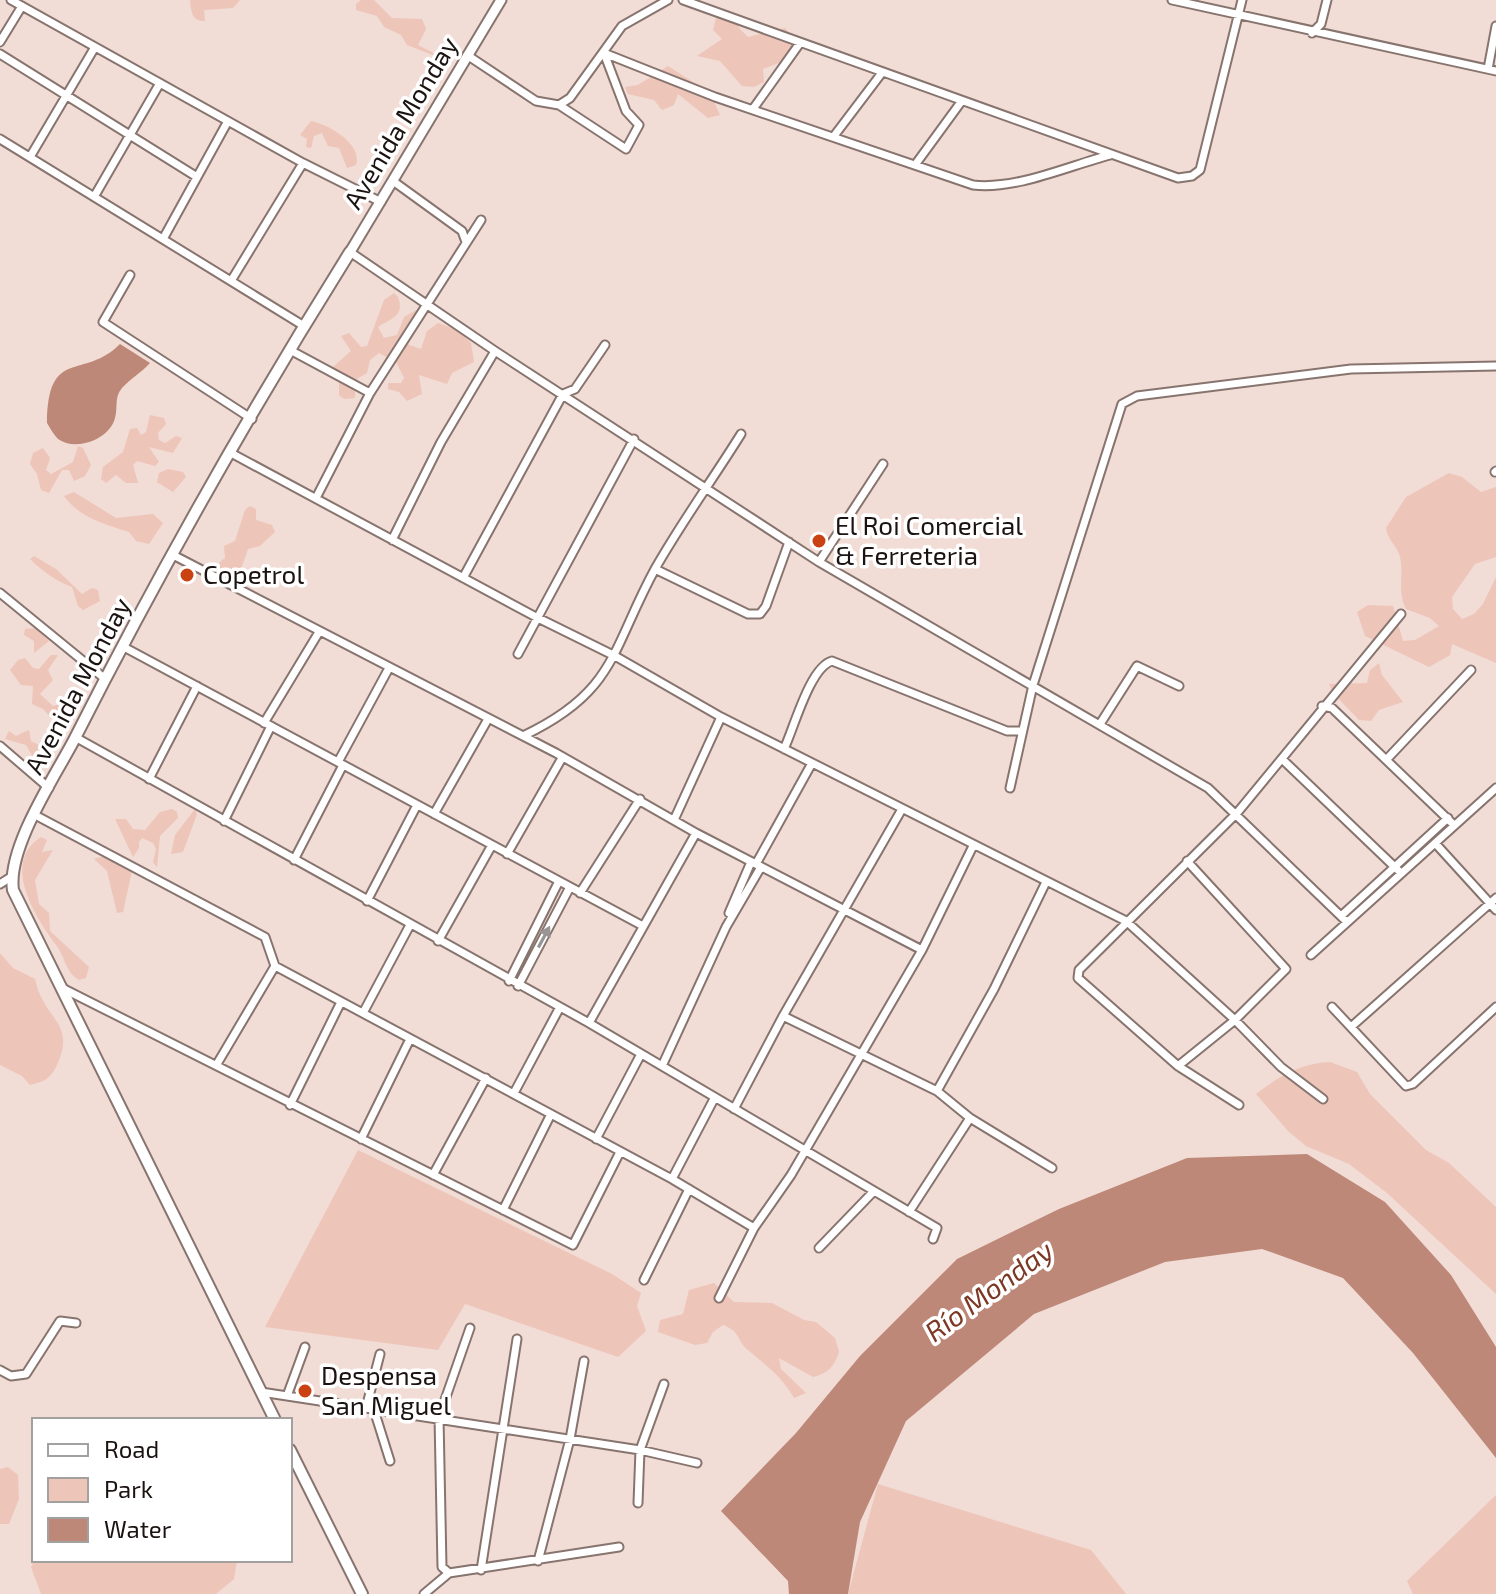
<svg xmlns="http://www.w3.org/2000/svg" width="1496" height="1594" viewBox="0 0 1496 1594" font-family="'Exo 2',sans-serif">
<style>
.green{fill:#edc5b9}
.water{fill:#bd8878}
.lines{fill:none;stroke-linecap:round;stroke-linejoin:round}
.minor-casing{stroke:#87746e;stroke-width:11}
.major-casing{stroke:#87746e;stroke-width:13}
.highway-casing{stroke:#87746e;stroke-width:14}
.minor{stroke:#fff;stroke-width:7}
.major{stroke:#fff;stroke-width:9}
.highway{stroke:#fff;stroke-width:10}
.oneway{fill:#989594}
.poi-dot{fill:#ca4212;stroke:#fff;stroke-width:3}
.labels{text-anchor:middle;stroke-width:7;stroke-linejoin:round;paint-order:stroke}
.street-label{font-size:26px;fill:#1a1311;stroke:#fff}
.poi-label{font-size:26px;fill:#1a1311;stroke:#fff;text-anchor:start}
.water-label{font-size:28px;font-style:italic;fill:#7c3824;stroke:#fff}
</style>
<rect width="100%" height="100%" fill="#f2dcd6"/>
<path class="green" d="M190,0H240L233,8L204,10L205,21C192,22 191,11 190,0Z
M361,0H374L392,18L422,19L426,29L418,45L443,58L449,56L453,63L407,45L401,35L384,27L377,16L356,10V4Z
M725,10L737,16L739,28L748,37L785,28L793,38L794,51L784,61L763,69L764,82L754,87L742,86L720,61L697,56L722,39L713,30L716,18Z
M668,66L710,93L720,115L708,118L678,94L674,105L662,110L654,100L628,94L625,87L638,85Z
M311,121C328,124 363,144 356,165L347,168L339,148L328,146L322,133L314,136L311,148L306,147L307,139L300,135Z
M394,293L398,297C405,317 391,318 378,327L384,338L397,335L404,317L416,310L422,319L404,334L409,345L421,349L427,331L438,323L458,330L471,343L474,362L452,373L447,384L419,375L422,394L407,401L399,392L388,389V383H401L404,378L396,362L379,353L370,360L367,373L355,380V398L344,399L339,395V383L333,367L351,351L341,336L349,333L361,347L367,346L384,300Z
M150,415L164,418L166,424L158,433L159,440L165,443L176,436L182,438L173,453L149,447L159,462L155,466L137,461L133,465L138,483H126L116,475L106,483L101,479L103,467L123,452L130,429L137,428L141,435L146,432Z
M78,446L83,448L91,465L85,476L74,481L69,470H62L49,493L41,490L37,474L30,464L33,453L43,448L50,458L46,470L51,474L73,462Z
M168,469L183,472L186,477L173,492L157,482L159,473Z
M1449,473L1462,477L1481,492L1496,487V557L1475,564L1452,597L1453,609L1462,619L1474,614L1483,604L1496,577V663L1452,644L1450,655L1429,667L1365,636L1357,612L1368,605L1393,606L1403,641L1415,640L1439,626L1430,618L1406,609C1397,591 1404,576 1400,557C1397,545 1388,541 1386,528L1406,497Z
M74,492L116,518L153,514L163,523L149,544L136,541L129,532C104,524 80,518 64,496Z
M250,506L256,509V520L272,525L275,532L260,546L248,549L240,572L216,571L215,566L225,558L224,546L235,541L245,510Z
M34,556L56,569L82,594L92,588L98,590L100,601L83,610L78,606L72,587C57,582 41,570 30,559Z
M36,628L49,641L34,653V641L24,635L25,629Z
M51,655H58L48,670L53,680L40,694L53,706L66,703L71,706L65,723L60,727L43,709L32,704L33,686L21,685L10,670L18,660L25,658L33,668L39,669Z
M1379,663L1382,675L1403,702L1379,710L1371,721L1359,720L1333,693L1329,684L1367,683L1370,670Z
M56,728L62,733L54,748L38,749L34,759L26,745L5,739L9,731L16,736L29,730L31,741L39,745Z
M172,809L177,812L178,818L160,836L157,867L153,862L156,849L153,843L142,838L139,842V848L133,857L115,819H126L133,829L145,830L160,812Z
M195,809L197,814L183,852L171,854L175,835Z
M41,837L47,840L42,852L53,850L35,880L39,904L49,913L50,931L89,967L86,978L79,980C64,970 66,958 56,945C36,918 0,863 41,837Z
M104,856L116,859L132,871L123,912L117,913L107,871L94,859Z
M0,953L13,968L35,979C43,1020 78,1022 56,1067C50,1079 43,1082 30,1085L22,1076L0,1065Z
M1330,1062L1357,1072L1370,1094L1426,1150L1449,1163L1496,1207V1294L1387,1193L1349,1164L1306,1146L1288,1131L1256,1094C1281,1075 1299,1064 1330,1062Z
M358,1150L612,1274L641,1293L637,1306L646,1331L618,1357L465,1304L438,1350L265,1327Z
M714,1283L734,1302L772,1303L804,1320L816,1322L835,1338L839,1352C834,1367 828,1373 813,1377L779,1358L781,1369L806,1393L794,1398C782,1377 767,1366 749,1351C736,1341 742,1332 723,1325L713,1332L707,1343L695,1345L658,1332L660,1320L683,1314L689,1290Z
M8,1467L18,1475L19,1499L9,1524H0V1469Z
M878,1484L1091,1550L1126,1594H848Z
M1496,1495V1594H1413L1407,1581Z
M35,1560H237L234,1579L216,1594H41L31,1567Z"/>
<path class="water" d="M120,344L150,363C142,372 130,379 122,388C114,397 118,408 115,418C110,439 76,452 58,439C54,435 50,428 47,423C48,346 83,381 120,344Z
M1307,1154L1385,1202L1451,1275L1496,1347V1458L1413,1353L1343,1278L1262,1249L1165,1262L1034,1314L906,1421L860,1522L848,1594H789L788,1581L721,1511L796,1433L860,1356L957,1259L1059,1209L1187,1158Z"/>
<g class="lines">
<g class="minor-casing">
<path id="minor" d="M11,0L303,163L381,202
M683,0L1178,178L1192,176L1200,170L1242,0
M1172,0L1496,71
M1312,33L1321,24L1327,0
M0,42L22,6
M604,53L715,97L973,185C1016,190 1068,166 1110,155
M0,54L197,177
M467,55L536,101L559,105L570,98L622,26L668,0
M1488,69L1496,26
M559,105L626,149L639,125L626,111L604,53
M753,109L800,43
M834,136L881,74
M0,139L304,326
M30,157L95,47
M915,165L961,102
M393,181L462,231L466,242
M94,197L160,83
M163,239L228,121
M350,252L495,351L819,562L1208,788L1347,922
M130,275L103,322L252,419
M231,281L303,163
M290,350L370,393
M231,453L536,617L615,656L721,717L1126,921L1235,1020L1281,1067L1323,1099
M1495,472L1496,471
M316,498L370,393L481,220
M392,540L441,442L495,351
M173,555L556,753L696,833L922,950
M819,562L883,464
M655,569L748,614H760L766,606L789,542
M463,578L563,394L575,389L605,345
M0,593L104,678
M122,646L643,926
M518,654L634,439
M1322,706L1332,708L1454,825
M264,723L319,632
M1100,724L1137,666L1179,686
M523,736C616,692 611,650 655,569C681,523 713,479 741,434
M75,737L589,1023L937,1228L933,1239
M0,746L49,788
M784,749C794,728 810,667 832,661L1007,731H1020
M1282,759L1401,873
M1387,759L1471,670
M338,762L389,668
M149,779L197,686
M1010,788L1033,685L1122,404L1137,396L1351,369L1496,366
M434,814L488,719
M35,815L265,937L275,966L217,1064
M674,820L721,717
M224,821L271,726
M1435,843L1496,910
M507,854L562,758
M294,860L343,765
M1187,861L1286,969L1235,1020L1178,1066L1078,978L1079,970L1237,813L1401,614
M756,864L812,763
M0,884L11,877
M580,893L640,799
M367,901L417,805
M729,913L751,862
M1341,916L1448,818
M438,941L492,845
M1311,955L1496,788
M275,966L672,1179L754,1228
M509,981L559,881
M518,986L570,887
M64,989L573,1245L620,1152
M1332,1007L1406,1086L1413,1084L1496,1007
M363,1013L410,925
M783,1016L937,1091L970,1118L1052,1168
M589,1023L696,833
M1351,1027L1496,898
M662,1066L726,927L761,867
M1178,1066L1239,1105
M937,1091L994,989L1046,882
M514,1093L560,1007
M290,1105L340,1004
M734,1109L783,1016L902,809
M361,1139L410,1039
M596,1139L641,1054
M433,1175L486,1078
M672,1179L715,1097
M503,1210L551,1114
M909,1212L970,1118
M819,1248L874,1191
M644,1280L689,1189
M719,1298L754,1228L791,1175L922,950L973,846
M470,1328L439,1417L442,1567L449,1573L619,1547
M0,1370L11,1376L26,1374L60,1321L76,1323
M261,1392L640,1450L697,1463
M287,1396L305,1347
M366,1408L380,1354
M374,1410L390,1461
M638,1503L640,1450L664,1384
M538,1561L570,1439L584,1361
M481,1570L517,1339
M424,1594L449,1573"/>
</g>
<g class="major-casing">
<path id="major" d="M350,252L501,0"/>
</g>
<g class="highway-casing">
<path id="highway" d="M275,1420L13,890C7,848 54,778 74,740C158,574 251,410 350,252
M290,1450L362,1594"/>
</g>
<use href="#minor" class="minor"/>
<use href="#major" class="major"/>
<use href="#highway" class="highway"/>
</g>
<defs><path id="oneway-solid" d="M-6-.8H1V-3.2L6.5 0L1 3.2V.8H-6Z" transform="scale(2)"/></defs>
<use class="oneway" href="#oneway-solid" transform="translate(544 937) rotate(-62)"/>
<g class="poi-dot">
<circle cx="819" cy="541" r="8"/>
<circle cx="187" cy="575" r="8"/>
<circle cx="305" cy="1391" r="8"/>
</g>
<g class="labels">
<g class="street-label">
<text transform="translate(401 123) rotate(-59)" y="9">Avenida Monday</text>
<text transform="translate(78 686) rotate(-62)" y="9">Avenida Monday</text>
</g>
<g class="poi-label">
<text x="835" y="535">El Roi Comercial<tspan x="835" dy="30">&amp; Ferreteria</tspan></text>
<text x="203" y="584">Copetrol</text>
<text x="321" y="1385">Despensa<tspan x="321" dy="30">San Miguel</tspan></text>
</g>
<g class="water-label">
<text transform="translate(989 1291) rotate(-36)" y="10">Río Monday</text>
</g>
</g>
<rect x="32" y="1418" width="260" height="144" fill="#ffffff" stroke="#a3a1a0" stroke-width="2"/>
<rect x="48" y="1444" width="40" height="12" fill="#ffffff" stroke="#a3a1a0" stroke-width="2"/>
<text x="104" y="1458" font-size="24" fill="#1a1311">Road</text>
<rect x="48" y="1478" width="40" height="24" fill="#edc5b9" stroke="#a3a1a0" stroke-width="2"/>
<text x="104" y="1498" font-size="24" fill="#1a1311">Park</text>
<rect x="48" y="1518" width="40" height="24" fill="#bd8878" stroke="#a3a1a0" stroke-width="2"/>
<text x="104" y="1538" font-size="24" fill="#1a1311">Water</text>
</svg>
